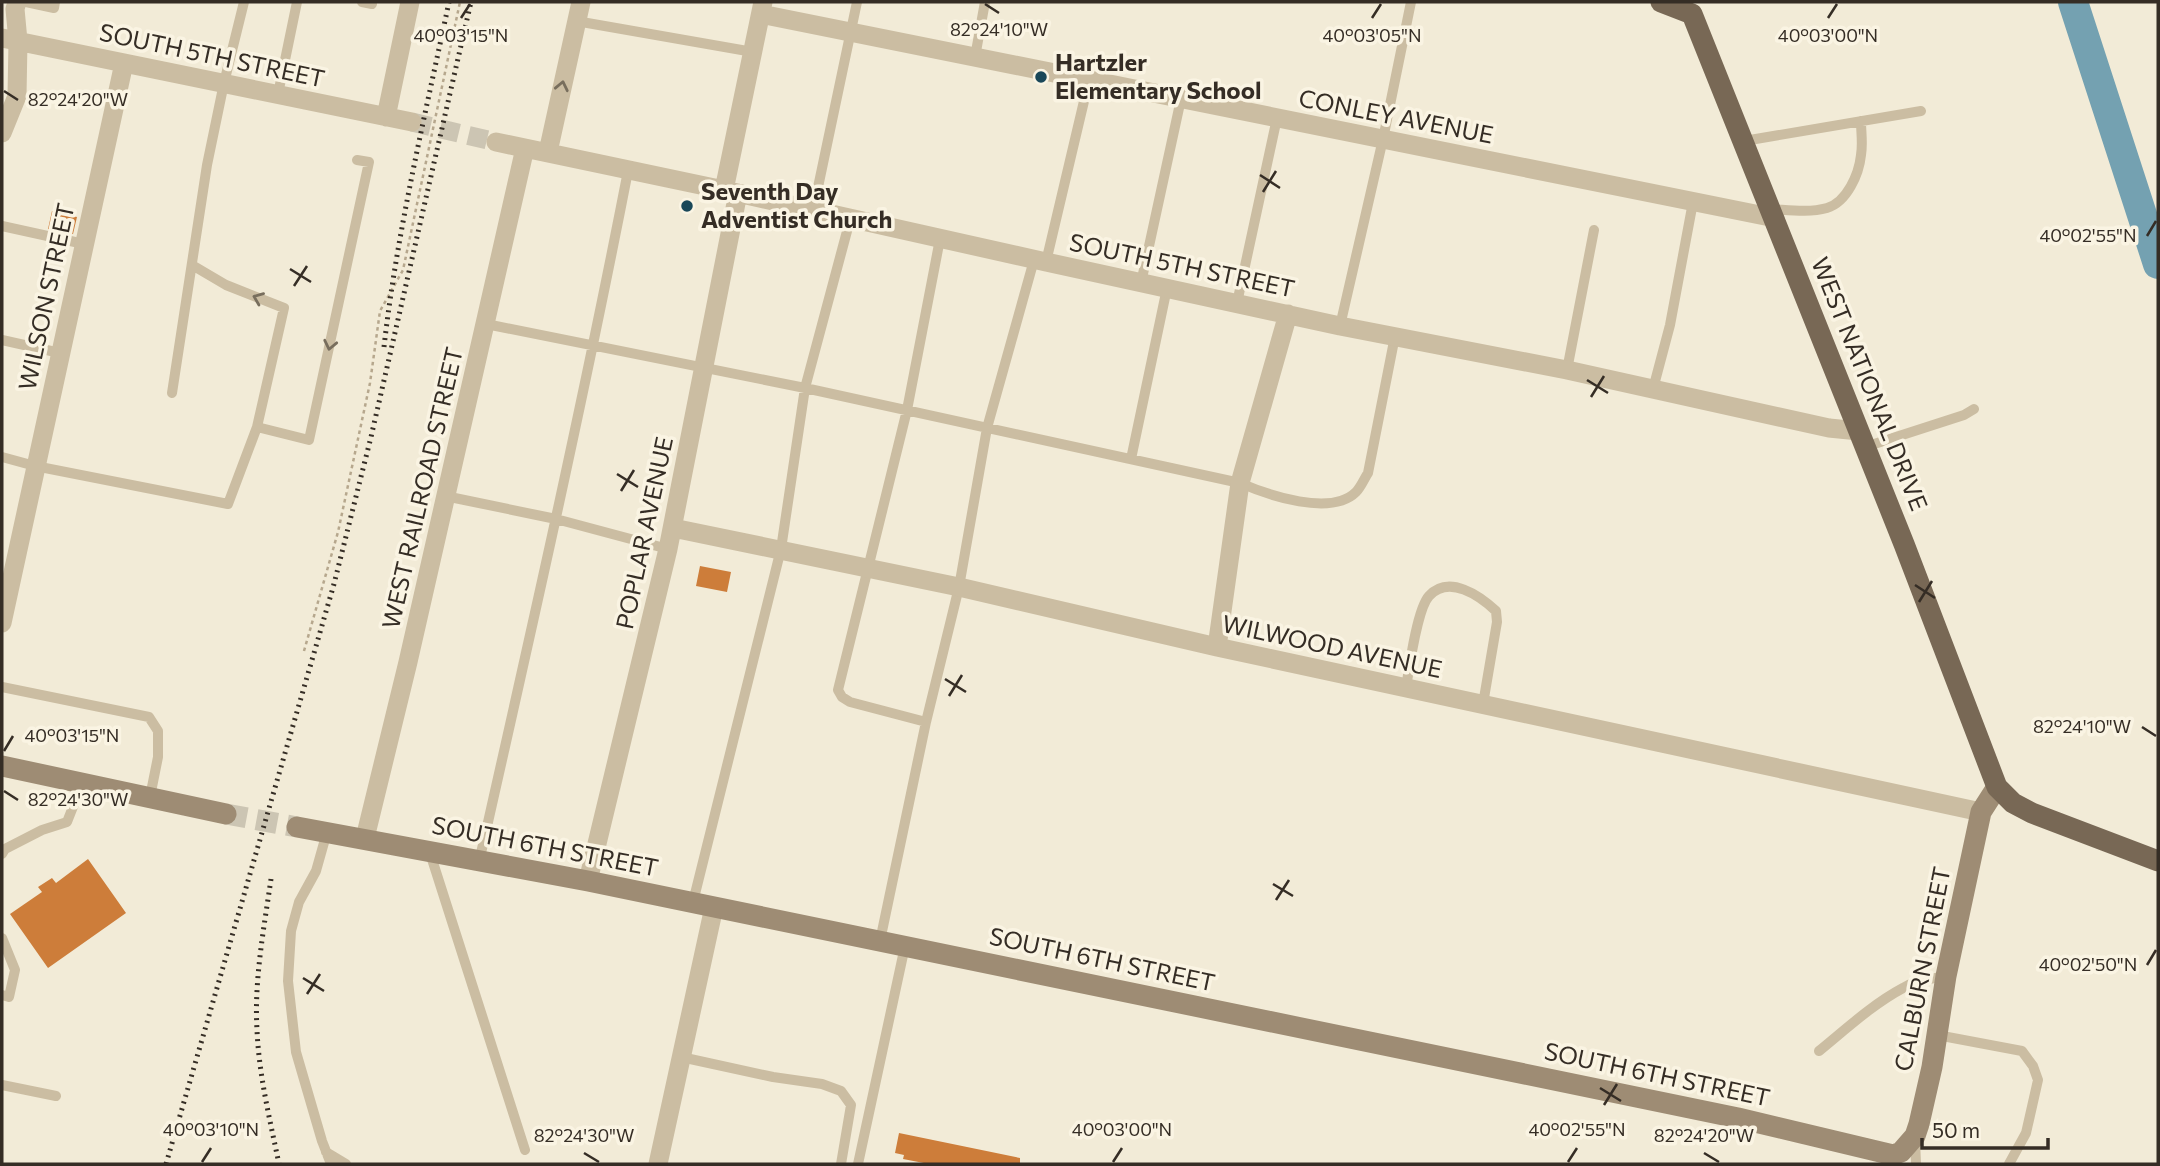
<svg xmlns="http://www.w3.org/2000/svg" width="2160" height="1166" viewBox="0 0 2160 1166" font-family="Commissioner,sans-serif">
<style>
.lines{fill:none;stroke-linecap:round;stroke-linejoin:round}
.river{stroke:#74a1b1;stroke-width:30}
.building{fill:#cd7d3a}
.street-tunnel{stroke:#ccc5b3;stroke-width:19;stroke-dasharray:19 10;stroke-linecap:butt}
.secondary-tunnel{stroke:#ccc5b3;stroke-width:21;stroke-dasharray:21 10;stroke-linecap:butt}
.path{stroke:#b6a78d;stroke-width:2.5;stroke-dasharray:3.5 3.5;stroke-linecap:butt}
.lane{stroke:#cbbda2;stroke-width:10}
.street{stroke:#cbbda2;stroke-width:19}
.secondary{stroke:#9e8c74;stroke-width:21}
.primary{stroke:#786855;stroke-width:21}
.rail{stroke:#352d25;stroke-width:5;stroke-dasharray:2 5;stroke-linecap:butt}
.oneway{stroke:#786e5d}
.ticks{fill:none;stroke:#352d25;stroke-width:2.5}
.poi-dot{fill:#194758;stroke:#faf4e3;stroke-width:2.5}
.labels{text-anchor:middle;stroke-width:7;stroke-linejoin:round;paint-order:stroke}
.street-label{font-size:24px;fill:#352d25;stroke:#faf4e3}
.poi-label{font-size:24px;font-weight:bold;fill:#352d25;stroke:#faf4e3;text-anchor:start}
.ticks-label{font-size:18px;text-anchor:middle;fill:#352d25;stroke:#faf4e3;stroke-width:7;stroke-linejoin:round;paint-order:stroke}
</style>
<rect width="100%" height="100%" fill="#f2ebd7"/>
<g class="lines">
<path class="river" d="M2073,2L2158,264"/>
</g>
<path class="building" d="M52,211L77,217L73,234L48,229Z
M700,566L731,572L727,592L696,586Z
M88,859L126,913L48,968L10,914L42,892L38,887L52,878L56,883Z
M899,1133L1020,1158V1164H929L903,1159L904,1155L895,1153Z"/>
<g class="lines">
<path class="street-tunnel" d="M412,122L496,142"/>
<path class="secondary-tunnel" d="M226,814L297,827"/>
<path class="path" d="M304,651L338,532L370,383L380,311L403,270L460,2"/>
<path class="lane" d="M26,2L54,8L55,2
M362,2L372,4
M576,21L753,52
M975,57L985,2
M278,94L297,2
M1744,141L1921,111
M1772,209C1789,210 1809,213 1827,208C1847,202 1859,174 1861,155C1863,144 1861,132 1861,121
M813,211L857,2
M2,226L84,244
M1046,262L1089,80
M192,265L226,285L284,308L257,427L309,440L369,162L357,160
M1141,283L1181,99
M1237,303L1277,118
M486,324L805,388L1240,483C1268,495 1331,517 1356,492C1361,487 1364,479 1368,473L1395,336
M1340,326L1383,139L1411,2
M2,340L60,353
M1567,370L1594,230
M1653,389L1670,325L1693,202
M172,393L207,165L224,83L244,2
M1865,447L1964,415L1974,409
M2,457L35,466L228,504L257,427
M1131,459L1167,288
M445,496L556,519L668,549
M2,687L149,717L158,731V757L150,797
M1406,688C1409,669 1417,609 1429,596C1449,574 1480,596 1496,611L1497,622L1483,704
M926,722L850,702L842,697L838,690L907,410L940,239
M327,832L316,871L299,902L291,931L288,981L296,1052L322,1141L331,1164
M430,853L525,1150
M2,854L5,849L42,830L67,822L82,784
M479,862C531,632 583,402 628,171
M693,902L781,549L805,388L850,220
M2,938L15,970L9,997L2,995
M880,941L926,722L959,587L987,428L1034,260
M1937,1035L2022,1051L2033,1066L2038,1080L2026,1133L2009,1164
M1819,1051C1846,1029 1873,1004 1903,988C1916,980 1932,979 1946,976
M681,1057L773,1077L822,1084L841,1091L851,1105L841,1164
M2,1085L56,1096
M1915,1140L1916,1164
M326,1152L346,1164
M858,1164L905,946"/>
<path class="street" d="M761,14L1775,218
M2,38L412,122
M386,117L410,2
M2,133L17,96L18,41L15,9L17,2
M496,142L724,190L1046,262L1340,326L1567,370L1829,428L1859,431
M548,152L581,2
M724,190L763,2
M673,528L959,587L1217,647L1981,812
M2,623L124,63
M1217,647L1240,483L1288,314
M365,838L408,662L525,148
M588,881L668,549L738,193
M658,1164L714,907"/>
<path class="secondary" d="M2,766L226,814
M297,827L588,881L1738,1118L1893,1155L1901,1152L1915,1136L1919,1124L1932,1067L1946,976L1981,812L1997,787"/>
<path class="primary" d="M1661,2L1692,14L1904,544L1997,787L2013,803L2032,813L2158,861"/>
<path class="rail" d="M384,347C397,231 425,116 449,2
M271,879C264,928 254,980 257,1030C259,1076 270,1120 279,1164
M166,1164L334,584L371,437L471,2"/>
</g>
<defs><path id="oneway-chevron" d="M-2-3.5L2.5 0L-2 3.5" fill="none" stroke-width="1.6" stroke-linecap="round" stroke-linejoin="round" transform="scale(1.75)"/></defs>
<g class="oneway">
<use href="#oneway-chevron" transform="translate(562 86) rotate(-78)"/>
<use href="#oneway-chevron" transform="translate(258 298) rotate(-158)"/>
<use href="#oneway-chevron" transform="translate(330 345) rotate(102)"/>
</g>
<path class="ticks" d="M985,4L999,13M461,18L470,4M1372,18L1381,4M1828,18L1837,4M4,91L18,100M1260,175L1280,188M1263,192L1276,171M2147,236L2156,221M290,269L311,282M294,286L307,266M1587,380L1608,393M1591,397L1604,376M617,474L638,487M621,491L634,470M1915,585L1935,598M1919,602L1932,581M945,679L966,692M949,696L962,675M2142,727L2156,736M4,751L13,736M4,791L18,800M1273,884L1293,896M1276,900L1289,880M2147,965L2156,950M303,978L324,991M307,994L320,974M1600,1088L1621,1101M1604,1105L1617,1084M584,1153L599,1162M1704,1153L1719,1162M202,1162L211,1148M1113,1162L1122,1148M1568,1162L1577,1148"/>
<g class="poi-dot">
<circle cx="1041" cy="77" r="7"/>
<circle cx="687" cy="206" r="7"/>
</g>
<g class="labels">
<g class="street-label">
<text transform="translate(212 56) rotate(12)" y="8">SOUTH 5TH STREET</text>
<text transform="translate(1396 117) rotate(11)" y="8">CONLEY AVENUE</text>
<text transform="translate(1182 266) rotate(12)" y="8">SOUTH 5TH STREET</text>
<text transform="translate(47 297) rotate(-78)" y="8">WILSON STREET</text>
<text transform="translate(1869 384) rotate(68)" y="8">WEST NATIONAL DRIVE</text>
<text transform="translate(423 488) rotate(-77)" y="8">WEST RAILROAD STREET</text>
<text transform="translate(645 533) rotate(-78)" y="8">POPLAR AVENUE</text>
<text transform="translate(1332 647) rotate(12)" y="8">WILWOOD AVENUE</text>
<text transform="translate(545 847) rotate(11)" y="8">SOUTH 6TH STREET</text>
<text transform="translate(1102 960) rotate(12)" y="8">SOUTH 6TH STREET</text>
<text transform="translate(1923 969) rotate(-79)" y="8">CALBURN STREET</text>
<text transform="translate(1657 1075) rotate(12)" y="8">SOUTH 6TH STREET</text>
</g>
<g class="poi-label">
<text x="1055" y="71">Hartzler<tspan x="1055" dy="28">Elementary School</tspan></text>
<text x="701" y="200">Seventh Day<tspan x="701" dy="28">Adventist Church</tspan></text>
</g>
</g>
<g class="ticks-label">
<text x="999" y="36">82°24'10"W</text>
<text x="461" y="42">40°03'15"N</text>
<text x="1372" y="42">40°03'05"N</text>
<text x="1828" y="42">40°03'00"N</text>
<text x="78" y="106">82°24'20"W</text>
<text x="2088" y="242">40°02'55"N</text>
<text x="2082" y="733">82°24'10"W</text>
<text x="72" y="742">40°03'15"N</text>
<text x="78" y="806">82°24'30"W</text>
<text x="2088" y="971">40°02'50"N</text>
<text x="211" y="1136">40°03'10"N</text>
<text x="1122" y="1136">40°03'00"N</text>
<text x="1577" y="1136">40°02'55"N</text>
<text x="584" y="1142">82°24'30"W</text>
<text x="1704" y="1142">82°24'20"W</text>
</g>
<rect width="2160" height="1166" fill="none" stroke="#352d25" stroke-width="7"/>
<path d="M1922 1138v10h126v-10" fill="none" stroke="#352d25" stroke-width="3.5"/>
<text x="1932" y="1138" font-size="21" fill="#352d25" stroke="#faf4e3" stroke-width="5" paint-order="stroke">50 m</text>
</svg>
